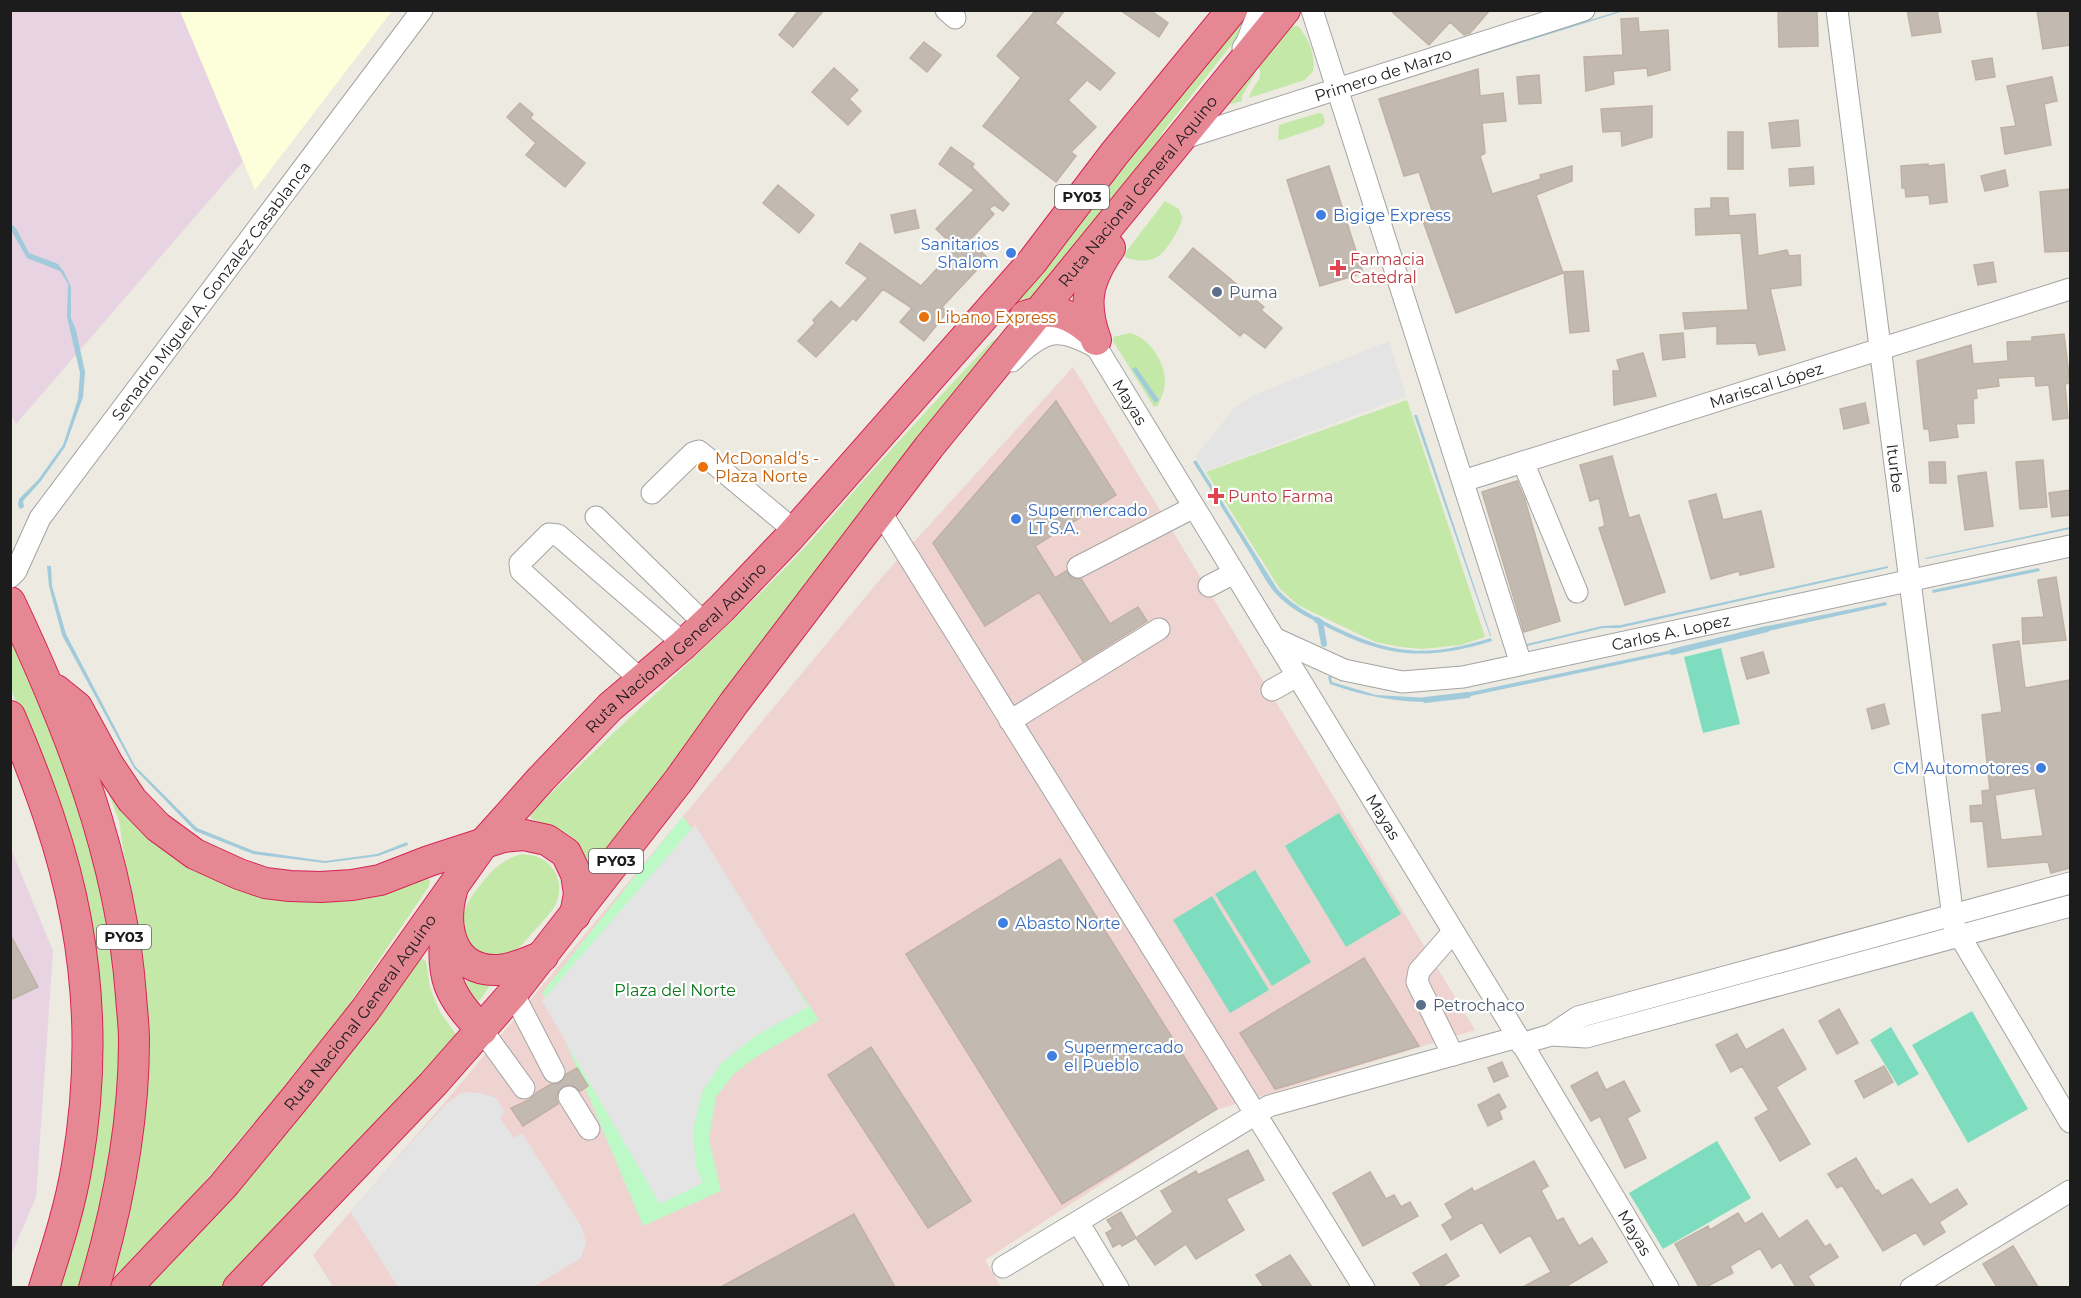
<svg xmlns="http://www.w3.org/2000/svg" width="2081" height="1298" viewBox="0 0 2081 1298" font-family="Montserrat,sans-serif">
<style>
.commercial{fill:#efd3d0}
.industrial{fill:#e7d3e2}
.education{fill:#fcffd9}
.grass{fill:#c3e8a7}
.park{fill:#bdf9c6}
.pitch{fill:#7fddbf}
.parking{fill:#e4e4e4}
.water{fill:#a1cadb}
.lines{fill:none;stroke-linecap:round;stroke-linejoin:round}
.stream{stroke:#a1cadb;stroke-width:6}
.building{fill:#c2bab1;stroke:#bfb1a4;stroke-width:1.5;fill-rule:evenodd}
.minor-casing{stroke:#a3a3a3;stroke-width:23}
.highway-casing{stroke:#d62455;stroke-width:32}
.minor{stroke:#fff;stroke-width:21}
.highway{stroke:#e58894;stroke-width:30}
.shop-dot{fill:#3f7fe0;stroke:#fff;stroke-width:2}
.health-dot{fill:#e0444e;stroke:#fff;stroke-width:2}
.service-dot{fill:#5c6f8a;stroke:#fff;stroke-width:2}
.food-dot{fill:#e8710a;stroke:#fff;stroke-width:2}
.labels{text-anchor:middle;stroke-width:4.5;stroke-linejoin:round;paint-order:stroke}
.shield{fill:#fff;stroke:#606060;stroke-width:1.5}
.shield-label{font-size:15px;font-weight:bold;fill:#1c1c1c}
.street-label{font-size:16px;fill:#1c1c1c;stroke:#fff}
.shop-label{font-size:16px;fill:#366cbe;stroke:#fff;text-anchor:start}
.health-label{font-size:16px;fill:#be3a42;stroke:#fff;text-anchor:start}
.service-label{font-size:16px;fill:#4e5e75;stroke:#fff;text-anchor:start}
.food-label{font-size:16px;fill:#c56008;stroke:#fff;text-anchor:start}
.park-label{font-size:16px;fill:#0b781c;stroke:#fff}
</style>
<rect width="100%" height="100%" fill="#edeae1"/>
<path class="commercial" d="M1073,367L1475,1030L1213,1111L985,1260L1001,1287L334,1288L313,1255L457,1088L882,577Z"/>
<path class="industrial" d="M10,11H373L16,424L10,413Z
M11,849L53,951L36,1197L11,1255Z"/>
<path class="education" d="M180,11H392L255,190Z"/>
<path class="grass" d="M1245,11H1252L1242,31L1166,128L1118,199L1030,302L1002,314Z
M1292,26H1298C1308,37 1316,57 1313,71L1305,80L1249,98C1251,86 1267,77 1257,66L1287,29Z
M1254,71L1255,74L1242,96V101L1227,105L1226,103Z
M1319,113L1323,114L1325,122L1322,126L1281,140L1278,139L1279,125Z
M1165,201L1179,209C1180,212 1181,214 1182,218C1182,227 1165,253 1157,257C1149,262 1133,261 1125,257V253Z
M1130,333C1150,338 1165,362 1165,382C1165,390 1161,398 1158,405L1154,407L1113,341V337Z
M999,337L592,868L589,867C576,829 562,832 530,818L531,813C617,727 708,648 793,560C817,535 839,508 862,482C905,434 948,387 992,341Z
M1407,400L1485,637L1461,645L1422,649L1401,647L1375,642L1298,605L1280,589L1206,472Z
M10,628L55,734L106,899L121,1042L110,1179L80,1287H55L96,1088L32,742L11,689Z
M102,776L228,881L427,875L430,881L429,886L348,1006L264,1111L191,1198L109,1282L131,902L119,821Z
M522,854C528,855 535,855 540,858C559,867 565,891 553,909C548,916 541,923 535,930C528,937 521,948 512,952C505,955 496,956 489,956C480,955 475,952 471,944C455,920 465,903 482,883C493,868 504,859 522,854Z
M1924,933L1925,935L1577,1030L1576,1027Z
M421,958L426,961L430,988L440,1012L458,1037L226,1287L145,1288Z
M468,979L491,984L480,1000L478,1001L471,993L466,983Z"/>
<path class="park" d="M683,816L819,1020L756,1057L734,1074L716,1097L709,1139L721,1191L643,1226L553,1011L542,993Z"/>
<path class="pitch" d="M1721,648L1740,724L1703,733L1684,657Z
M1339,813L1401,914L1346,947L1285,846Z
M1255,870L1311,962L1272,986L1215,894Z
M1212,896L1269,990L1230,1013L1173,920Z
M1972,1011L2028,1109L1968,1143L1912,1045Z
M1891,1027L1919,1074L1898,1086L1870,1040Z
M1717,1141L1751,1198L1663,1249L1629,1193Z"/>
<path class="parking" d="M1389,341L1406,396L1206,471L1196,456L1235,407L1254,395Z
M695,825L808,1007L754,1037L722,1063L703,1090L693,1130L696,1167L703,1183L660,1204L542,1001Z
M462,1092L481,1093L496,1098L505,1112L500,1118L514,1138L522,1133L582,1228L586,1242L581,1258L533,1287H398L350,1211L446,1104Z"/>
<path class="water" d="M1619,11H1624L1372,89V88Z
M10,223L16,228L29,253L58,264L64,272L71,287V318L76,330L85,372L83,397L65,447L41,481L23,501L24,507L20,509L18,505L19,499L38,480L63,445L78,399L80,373L67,317L68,284L60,271L27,258L11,230Z
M1136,367L1159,400L1155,403L1132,369Z
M1414,415H1417L1491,636H1490Z
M1196,460L1278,590C1297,608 1308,613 1331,625C1392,655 1426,658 1491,638L1492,641C1427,661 1386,658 1325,626C1307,617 1290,609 1276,594C1266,583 1259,568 1251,555C1232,524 1213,493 1193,462Z
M2070,527V529L1926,559L1925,558Z
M47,566H51L52,586L66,634L135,766L197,828L254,851L325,861L377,854L407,842L408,845L378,856L325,863L253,854L195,831L134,768L62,635L49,586Z
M1888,566V568L1619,628H1603L1527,646V644L1602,626L1621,625Z
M2039,568L2040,571L1933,593L1932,590Z
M1886,602L1887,605L1759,633L1758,628Z
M1677,649L1678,652L1461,698V694Z
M1331,676L1332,682L1376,695L1429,698L1431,702C1395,702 1364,696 1330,684L1328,677Z"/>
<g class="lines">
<path class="stream" d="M1317,620L1320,622L1324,644
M1672,652L1767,629
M1425,700L1468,695"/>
</g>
<path class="building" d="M799,10H824L793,47L779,35Z
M1036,10H1065L1055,23L1115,73L1100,90L1087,80L1068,100L1096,127L1071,152L1076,156L1056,182L983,126L1021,78L997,56Z
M1120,10H1150L1168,23L1159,37Z
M1390,10H1490L1470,33L1464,35L1450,22L1429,45Z
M1778,10H1817L1818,46L1779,47Z
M1907,10H1937L1941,32L1912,36Z
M2037,10H2070V45L2043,49Z
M1638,18L1639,32L1668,30L1670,70L1648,76L1647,68L1613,71L1614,84L1586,91L1584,57L1623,55L1621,19Z
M924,42L941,55L927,72L910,58Z
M1992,58L1995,77L1976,80L1972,61Z
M834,68L858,90L849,99L861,111L848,125L812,92Z
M1478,69L1480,96L1503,93L1506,121L1482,123L1485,153L1480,156L1492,194L1541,179L1540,175L1572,166V181L1536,195L1563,273L1456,313L1423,221L1434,216L1419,172L1404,176L1379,99Z
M1539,75L1541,103L1519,104L1517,77Z
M2052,77L2057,101L2044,104L2051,145L2005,154L2001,128L2016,126L2007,86Z
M520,103L533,114L530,118L585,163L565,187L526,155L536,143L507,117Z
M1652,106V137L1622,146L1621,131L1603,132L1601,109Z
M1798,120L1800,146L1772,148L1769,123Z
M1728,132H1743V169H1728Z
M951,147L974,164L972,167L1009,204L1003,211L994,205L989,209L994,214L969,241L988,258L942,307L947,312L924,341L900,322L912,308L883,289L856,321L853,318L816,357L798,341L815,323L813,320L831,301L840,309L868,278L846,263L860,243L921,286L956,248L936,229L974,190L939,164Z
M1928,164V166L1944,164L1947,202L1930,204L1929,195L1906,197L1905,188H1902L1901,166Z
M1329,166L1363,273L1320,286L1287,180Z
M1813,167L1814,184L1790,186L1789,169Z
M2005,170L2008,186L1985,191L1981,176Z
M778,185L814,215L799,233L763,203Z
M2070,189V251L2045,252L2040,192Z
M1711,198H1728L1729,216L1755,214L1758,256L1787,250L1789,256L1800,255L1801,285L1770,289L1785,350L1759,355L1756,343L1717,344V326L1685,329L1683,313L1748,310L1741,233L1696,235L1695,209L1711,208Z
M915,210L919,228L895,233L891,215Z
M1193,248L1264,307L1261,310L1282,328L1265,348L1244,332L1240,336L1169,277Z
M1993,262L1996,282L1978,285L1974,265Z
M1583,271L1589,331L1570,333L1564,272Z
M1683,333L1685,357L1663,360L1660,335Z
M2064,334L2070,383L2065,384L2068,418L2053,420L2049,385L2036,386L2035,376L1998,378L1999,386L1976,389L1977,398L1973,399L1974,423L1956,424L1958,437L1930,441L1929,429H1924L1917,361L1971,345L1973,364L2008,361L2007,342L2032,341V337Z
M1643,353L1656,396L1614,405L1613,371H1620L1617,360Z
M1056,401L1116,495L1035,546L1055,578L1066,571L1072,578L1081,579L1110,624L1138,607L1147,621L1083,661L1039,592L985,626L933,543Z
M1865,403L1869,423L1844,429L1840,409Z
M1612,456L1629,518L1639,515L1665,592L1625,605L1599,528L1605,526L1599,498L1590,501L1580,465Z
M2043,460L2047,507L2020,509L2016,462Z
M1929,462H1945L1946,483H1930Z
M1986,472L1993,526L1965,530L1958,476Z
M1517,481L1525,500L1560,621L1524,632L1482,492Z
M2070,490V515L2052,517L2049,493Z
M1716,494L1723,520L1761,511L1774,567L1740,575L1739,571L1711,579L1689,501Z
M2056,577L2066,640L2023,644L2022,618L2044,617L2038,580Z
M2019,641L2025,688L2070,680V868L2051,873L2048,862L1988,867L1983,821L1971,822L1970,806L1983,805L1982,791L1990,790L1982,715L2002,712L1993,645ZM2035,788L2043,836L2001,840L1995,795Z
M1763,652L1769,673L1747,679L1741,658Z
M1884,704L1889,724L1872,729L1867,709Z
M1060,859L1217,1109L1062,1204L906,954Z
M10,934L38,987L10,1000Z
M1364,958L1419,1046L1275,1089L1240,1033Z
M1839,1009L1858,1043L1837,1054L1819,1021Z
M1783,1029L1806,1069L1776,1087L1810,1144L1780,1161L1755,1118L1769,1110L1742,1066L1731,1072L1716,1045L1737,1034L1746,1050Z
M871,1047L971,1201L928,1228L828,1075Z
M1502,1062L1508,1076L1494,1082L1488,1068Z
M1884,1066L1893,1082L1864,1098L1855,1081Z
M577,1068L588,1086L580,1091L574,1086H563L558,1092L556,1098L558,1104L523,1126L511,1108L531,1099L536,1093L551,1084L560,1083L566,1074Z
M1597,1072L1606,1090L1624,1081L1640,1111L1627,1118L1646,1158L1625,1168L1600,1116L1591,1121L1571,1086Z
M1499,1094L1506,1107L1499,1111L1502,1119L1488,1126L1478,1105Z
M1248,1150L1264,1180L1226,1199L1244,1230L1196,1259L1186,1244L1155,1265L1136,1238L1173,1212L1161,1191L1196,1171L1198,1175Z
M1856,1158L1876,1191L1878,1190L1882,1196L1912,1179L1930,1205L1957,1189L1967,1204L1939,1222L1945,1232L1924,1245L1916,1232L1883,1251L1842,1185L1837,1188L1828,1174Z
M1534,1161L1548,1186L1541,1190L1557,1221L1563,1218L1579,1246L1592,1238L1607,1262L1565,1287H1523L1551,1272L1530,1235L1500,1253L1482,1222L1451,1240L1442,1225L1453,1218L1445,1204L1472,1188L1474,1192Z
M1370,1172L1386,1199L1394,1195L1401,1207L1410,1202L1418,1216L1363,1246L1333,1193Z
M1121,1212L1136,1238L1122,1246L1120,1243L1113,1247L1106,1233L1113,1229L1107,1220Z
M1738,1213L1745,1224L1762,1213L1779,1239L1807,1220L1825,1247L1830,1244L1838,1257L1808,1276L1815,1287H1796L1781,1262L1772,1268L1760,1248L1730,1266L1733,1273L1706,1287H1699L1675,1244L1708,1226L1710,1230Z
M854,1214L895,1287H721Z
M2013,1246L2038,1287H1997L1983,1264Z
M1446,1254L1459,1276L1441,1287H1422L1413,1273Z
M1290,1255L1312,1287H1264L1256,1275Z"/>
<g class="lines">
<g class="minor-casing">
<g id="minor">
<path d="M946,10L955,18"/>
<path d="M1312,10L1521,664"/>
<path id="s1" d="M1837,10L1954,926L2070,1122"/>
<path d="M1243,48L1247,42L1259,10"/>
<path id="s2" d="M1181,139L1584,10"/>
<path id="s3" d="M1012,361C1045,329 1058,326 1097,348L1518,1037L1668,1288"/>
<path d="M1523,462L1577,592"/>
<path id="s4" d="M1463,481L2070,289"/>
<path d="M652,493L693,453L699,451L795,531"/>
<path d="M880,511L1364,1288"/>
<path d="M596,517L705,624"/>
<path d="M1078,567L1194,507"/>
<path id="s5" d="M10,577L16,571L40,518L422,10"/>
<path d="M1209,586L1234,573"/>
<path id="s6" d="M1274,638L1344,670L1402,682L1463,677L2070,546"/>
<path d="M642,681L521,571L520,563L549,534L558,535L684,644"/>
<path d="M1272,690L1297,676"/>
<path d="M1010,721L1159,629"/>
<path d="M513,993L554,1072"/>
<path d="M482,1030L524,1088"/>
<path d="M1551,1035L1586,1037L2070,906"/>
<path d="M1521,1044L1551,1035L1578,1017L2070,883"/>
<path d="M1453,1055L1417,982L1419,971L1453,932"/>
<path d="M569,1097L589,1129"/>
<path d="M1078,1222L1118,1288"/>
<path d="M1003,1267L1269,1106L1518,1037"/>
<path d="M1911,1288L2070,1191"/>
</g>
</g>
<g class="highway-casing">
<g id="highway">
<path d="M1025,316C1053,306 1072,314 1093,333"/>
<path d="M1096,340C1082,302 1088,280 1110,248"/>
<path d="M10,602C69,727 121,857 131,996C132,1011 134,1026 134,1041C134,1125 118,1207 94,1288"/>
<path d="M56,690L77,707L108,764L132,800L158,827L195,854L239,874L265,883L290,886L321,887L352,885L380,880L429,861L503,837L524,835L547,840L566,853L576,874L579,894L575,915"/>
<path d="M10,716C38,782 63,849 76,920C91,1000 91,1084 77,1165C70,1207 57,1247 44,1288"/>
<path d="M452,891C442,927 451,972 498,970C514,969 528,962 543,956"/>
<path d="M446,929C440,977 449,997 482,1030"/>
<path id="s7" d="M126,1288L223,1186L297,1096L366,1009L483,844L541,779L610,707L684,644L722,608L788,539L1032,262L1114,154L1232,10"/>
<path id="s8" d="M238,1288L433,1084L513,993L679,780L734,703L929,447L1285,10"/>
</g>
</g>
<use href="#minor" class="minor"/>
<use href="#highway" class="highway"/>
</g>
<g class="shop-dot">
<circle cx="1321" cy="215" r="6"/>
<circle cx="1011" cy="253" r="6"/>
<circle cx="1016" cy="519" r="6"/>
<circle cx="2041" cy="768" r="6"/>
<circle cx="1003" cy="923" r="6"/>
<circle cx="1052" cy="1056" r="6"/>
</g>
<g class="health-dot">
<path d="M1335 259h6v6h6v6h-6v6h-6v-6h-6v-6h6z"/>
<path d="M1213 487h6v6h6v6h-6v6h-6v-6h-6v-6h6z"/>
</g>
<g class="service-dot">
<circle cx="1217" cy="292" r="6"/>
<circle cx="1421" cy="1005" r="6"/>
</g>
<g class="food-dot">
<circle cx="924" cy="317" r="6"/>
<circle cx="703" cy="467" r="6"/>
</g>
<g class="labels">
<g class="shield">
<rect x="1055" y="185" width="54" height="24" rx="4.5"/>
<rect x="589" y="849" width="54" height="24" rx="4.5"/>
<rect x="97" y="925" width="54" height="24" rx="4.5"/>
</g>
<g class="shield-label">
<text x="1082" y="202">PY03</text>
<text x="616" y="866">PY03</text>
<text x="124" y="942">PY03</text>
</g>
<g class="street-label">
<text dy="6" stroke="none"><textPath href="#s2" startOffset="212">Primero de Marzo</textPath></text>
<text dy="6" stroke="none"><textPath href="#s8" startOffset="1420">Ruta Nacional General Aquino</textPath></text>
<text dy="6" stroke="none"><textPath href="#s5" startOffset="351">Senadro Miguel A. Gonzalez Casablanca</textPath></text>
<text dy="6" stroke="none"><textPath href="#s4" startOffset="318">Mariscal López</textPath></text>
<text dy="6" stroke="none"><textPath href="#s3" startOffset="160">Mayas</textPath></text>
<text dy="6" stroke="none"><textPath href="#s1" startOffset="462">Iturbe</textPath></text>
<text dy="6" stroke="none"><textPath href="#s6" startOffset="410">Carlos A. Lopez</textPath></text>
<text dy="6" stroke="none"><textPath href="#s7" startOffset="846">Ruta Nacional General Aquino</textPath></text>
<text dy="6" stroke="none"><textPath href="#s3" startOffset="646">Mayas</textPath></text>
<text dy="6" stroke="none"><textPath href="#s7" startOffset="362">Ruta Nacional General Aquino</textPath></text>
<text dy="6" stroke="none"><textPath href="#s3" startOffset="1132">Mayas</textPath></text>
</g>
<g class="shop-label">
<text x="1333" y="221">Bigige Express</text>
<text x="999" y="250" text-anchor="end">Sanitarios<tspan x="999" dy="18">Shalom</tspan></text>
<text x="1028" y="516">Supermercado<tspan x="1028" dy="18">LT S.A.</tspan></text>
<text x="2029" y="774" text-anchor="end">CM Automotores</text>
<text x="1015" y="929">Abasto Norte</text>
<text x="1064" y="1053">Supermercado<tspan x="1064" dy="18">el Pueblo</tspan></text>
</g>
<g class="health-label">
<text x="1350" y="265">Farmacia<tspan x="1350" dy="18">Catedral</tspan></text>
<text x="1228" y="502">Punto Farma</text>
</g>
<g class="service-label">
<text x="1229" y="298">Puma</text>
<text x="1433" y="1011">Petrochaco</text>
</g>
<g class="food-label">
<text x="936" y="323">Libano Express</text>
<text x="715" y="464">McDonald’s -<tspan x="715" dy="18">Plaza Norte</tspan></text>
</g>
<g class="park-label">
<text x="675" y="996">Plaza del Norte</text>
</g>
</g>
<rect width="2081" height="1298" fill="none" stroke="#1c1c1c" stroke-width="24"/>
</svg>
